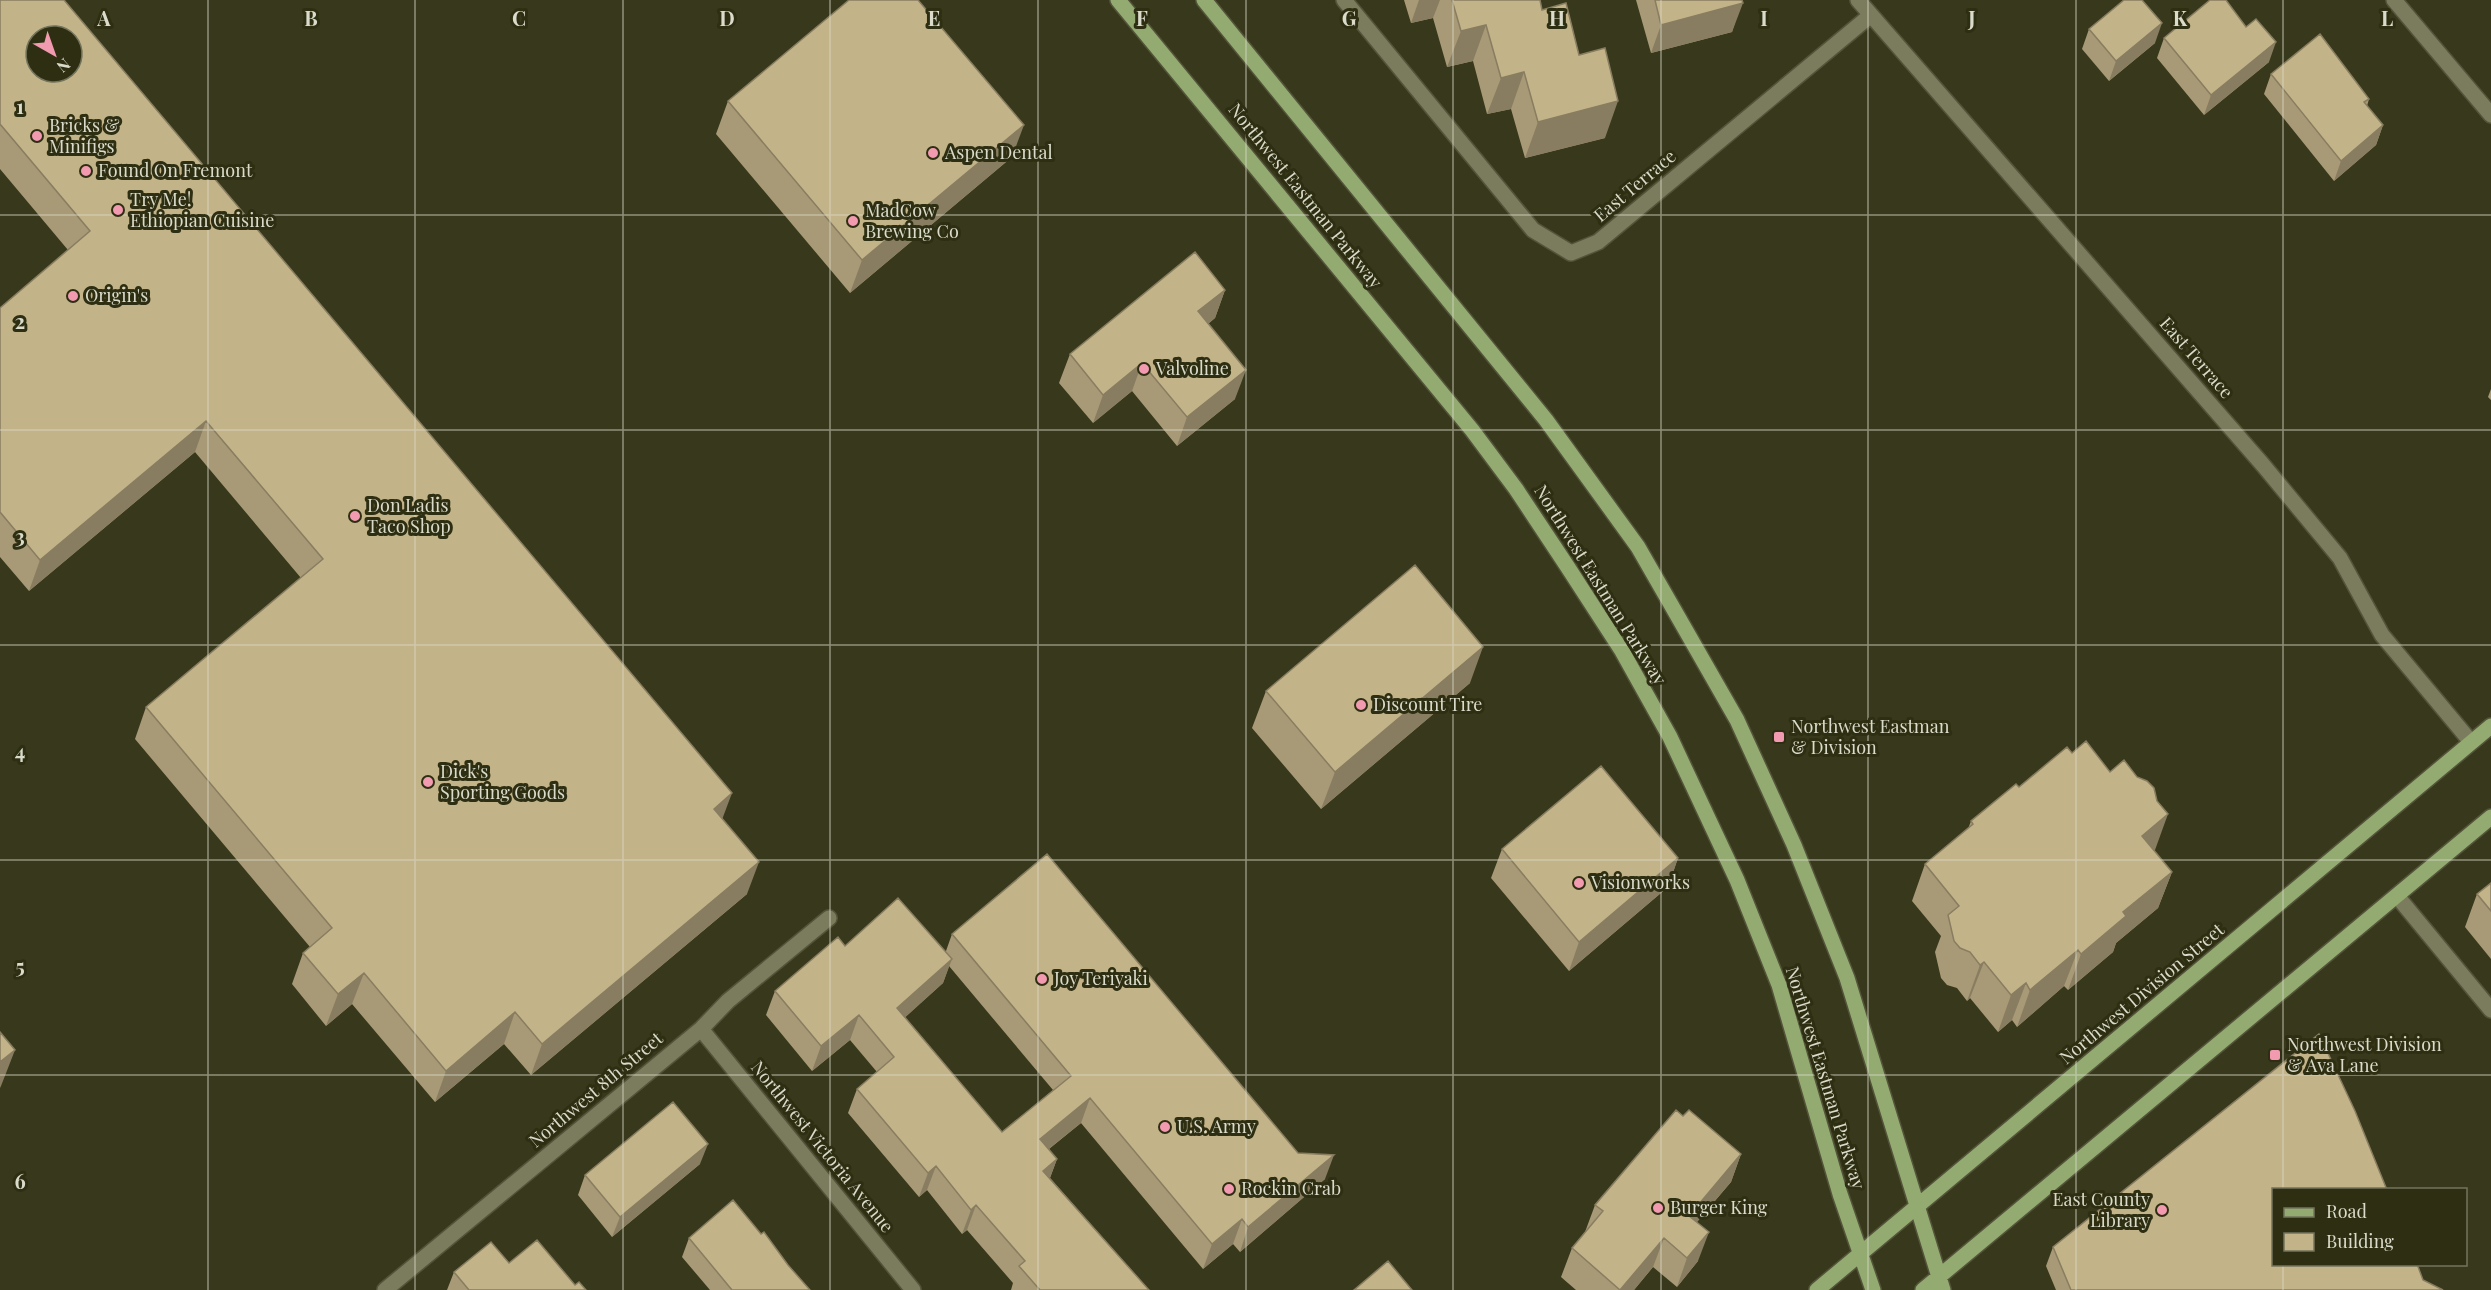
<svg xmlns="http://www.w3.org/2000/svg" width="2491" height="1290" viewBox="0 0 2491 1290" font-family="'Playfair Display',serif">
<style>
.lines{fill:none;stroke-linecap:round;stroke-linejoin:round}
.minor-casing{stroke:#54543b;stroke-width:18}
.primary-casing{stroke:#54543b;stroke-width:18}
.minor{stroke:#7b7c5d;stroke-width:15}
.primary{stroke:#93ab71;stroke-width:15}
.wall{fill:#a89a76;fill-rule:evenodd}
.shaded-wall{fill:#887d60}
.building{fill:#c3b389;stroke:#887d60;stroke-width:1.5;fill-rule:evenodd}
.grid{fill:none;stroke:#dadbca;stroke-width:1.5;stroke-opacity:0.55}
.poi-dot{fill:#f29aaf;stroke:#2e2f12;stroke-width:2}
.labels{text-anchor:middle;stroke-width:6;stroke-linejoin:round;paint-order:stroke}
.poi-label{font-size:18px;fill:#dadbca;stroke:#2e2f12;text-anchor:start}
.street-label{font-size:18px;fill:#dadbca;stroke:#2e2f12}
.grid-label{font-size:20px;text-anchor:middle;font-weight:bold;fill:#dadbca;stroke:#2e2f12;stroke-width:6;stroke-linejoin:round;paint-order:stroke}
</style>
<rect width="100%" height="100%" fill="#38391c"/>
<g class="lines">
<g class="minor-casing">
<path id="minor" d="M1344,0L1533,230L1571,253L1598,242L1871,15
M1858,0L2263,465L2340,558L2382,635L2471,742
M2394,0L2491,115
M2397,896L2491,1010
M701,1029L913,1290
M385,1290L701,1029L728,1001L829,918"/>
</g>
<g class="primary-casing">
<path id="primary" d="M1118,0L1472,430L1516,489L1567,566L1622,651L1670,737L1737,880L1779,985L1840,1194L1873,1290
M1204,0L1546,420L1638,547L1685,629L1737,720L1794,845L1847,978L1943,1290
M1817,1290L2491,726
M1923,1290L2491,817"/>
</g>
<use href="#minor" class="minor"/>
<use href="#primary" class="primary"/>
</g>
<path class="wall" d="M0,0L723,819L747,894L531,1075L504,1044L435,1102L352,1004L326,1026L292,984L303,953L310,947L135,739L146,707L301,578L195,452L29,591L0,557V308L68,250L0,169Z
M1404,0H1540L1542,10L1579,55L1605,138L1525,158L1511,109L1487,114L1473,61L1447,67L1433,18L1411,23Z
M1636,0H1742L1732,32L1651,53Z
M2089,29L2155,43L2109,81L2082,49Z
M2164,38L2269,62L2204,115L2157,58Z
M2271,74L2369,99L2367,106L2383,125L2376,145L2334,181L2264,94Z
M728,101L1012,157L850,293L716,134Z
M1225,290L1215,318L1208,324L1235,399L1177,446L1132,391L1093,423L1059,383L1070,354Z
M2491,389V400L2488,397Z
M1470,683L1321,809L1252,728L1266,691Z
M2019,787L2154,851L2172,872L2158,908L2116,943L2113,952L2068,990L2064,986L2017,1027L2012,1020L1998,1032L1970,998L1967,1001L1957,988L1947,985L1941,978L1935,952L1941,936L1912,901L1925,864L1968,829L1971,821Z
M1502,849L1678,858L1668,887L1569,971L1491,878Z
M2491,883V959L2465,927L2477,894Z
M952,934L1298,1153L1325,1179L1240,1252L1233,1244L1203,1269L1081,1123L1049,1149L1057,1159L1050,1178L1149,1290H1011L1013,1283L967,1230L962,1234L927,1190L919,1197L848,1113L857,1089L877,1072L850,1040L812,1071L766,1015L775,991L845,946L946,951ZM949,966L1053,1090L1002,1132L905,1017L943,983Z
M1683,1116L1741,1154L1731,1182L1697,1222L1698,1261L1677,1287L1653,1267L1634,1290H1576L1561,1277L1572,1248L1585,1232L1595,1205Z
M700,1164L612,1237L578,1195L585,1175Z
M761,1234L810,1290H710L682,1257L689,1238Z
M2053,1247L2423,1280L2443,1290H2056L2046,1266Z
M509,1263L575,1285L586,1290H447L454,1272Z"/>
<path class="shaded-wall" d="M1419,0H1440L1433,18L1411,23Z
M1743,3L1732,32L1651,53L1661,25Z
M2162,23L2155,43L2109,81L2116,61Z
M1486,25L1473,61L1447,67L1461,31Z
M2276,42L2269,62L2204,115L2211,95Z
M1524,72L1511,109L1487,114L1501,78Z
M1618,101L1605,138L1525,158L1538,122Z
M1024,125L1012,157L850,293L862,260Z
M2383,125L2376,145L2334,181L2341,161Z
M1225,290L1215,318L1188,340L1198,311Z
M1142,363L1132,391L1093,423L1103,395Z
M1246,370L1235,399L1177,446L1187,417Z
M206,421L195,452L29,591L40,560Z
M1483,647L1470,683L1321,809L1335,772Z
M732,793L720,825L714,809Z
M2168,814L2155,850L2129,872L2142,836Z
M1678,858L1668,887L1569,971L1579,942Z
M759,862L747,894L531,1075L542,1044Z
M2172,872L2158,908L2116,943L2113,952L2068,990L2081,954L2123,912Z
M2078,950L2064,986L2017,1027L2030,990Z
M952,959L943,983L888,1033L897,1008Z
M1984,962L1970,998L1967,1001L1980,965Z
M364,973L352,1004L326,1026L338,994Z
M2026,983L2012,1020L1998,1032L2011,995Z
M515,1012L504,1044L435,1102L446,1071Z
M859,1015L850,1040L812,1071L821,1046Z
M15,1050L1,1086L0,1088V1062Z
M1090,1098L1081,1123L1031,1163L1040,1139Z
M708,1144L700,1164L612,1237L620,1217Z
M1741,1154L1731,1182L1678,1244L1689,1216Z
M1334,1155L1325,1179L1240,1252L1248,1227Z
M1057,1159L1048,1183L1043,1171Z
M936,1166L927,1190L919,1197L928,1173Z
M976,1205L967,1230L962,1234L971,1210Z
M1242,1219L1233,1244L1203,1269L1212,1244Z
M1709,1232L1698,1261L1677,1287L1687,1258Z
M1664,1238L1653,1267L1634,1290H1620Z"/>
<path class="building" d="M0,0H64L732,793L714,809L759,862L542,1044L515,1012L446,1071L364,973L338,994L303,953L332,928L146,707L323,559L206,421L40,560L0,512V308L90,231L0,124ZM36,36H72V72H36Z
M849,0H918L1024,125L862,260L728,101Z
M1452,0H1540L1542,10L1566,3L1579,55L1605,48L1618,101L1538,122L1524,72L1501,78L1486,25L1461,31Z
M1655,0H1742L1743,3L1661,25Z
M2124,0H2142L2162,23L2116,61L2089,29Z
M2210,0H2226L2246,27L2256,19L2276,42L2211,95L2164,38Z
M2320,34L2369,99L2364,102L2383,125L2341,161L2271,74Z
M1195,252L1225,290L1198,311L1246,370L1187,417L1142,363L1103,395L1070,354Z
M1415,565L1483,647L1335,772L1266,691Z
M2086,741L2110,772L2124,760L2137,777L2147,781L2154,788L2157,801L2168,814L2142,836L2172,872L2123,912L2126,916L2081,954L2078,950L2030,990L2026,983L2011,995L1984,962L1980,965L1970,952L1960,948L1954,941L1948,915L1959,906L1925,864L1973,824L1971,821L2016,784L2019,787L2067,747L2072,753Z
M1601,766L1678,858L1579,942L1502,849Z
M1047,854L1298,1153L1334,1155L1248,1227L1242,1219L1212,1244L1090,1098L1040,1139L1057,1159L1043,1171L1149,1290H1040L1019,1266L1025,1261L976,1205L971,1210L936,1166L928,1173L857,1089L894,1057L859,1015L821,1046L775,991L838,937L845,946L898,898L952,959L897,1008L1002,1132L1071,1076L952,934Z
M2491,883V911L2477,894Z
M0,1032L15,1050L0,1062Z
M2319,1034L2355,1111L2387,1190H2274V1264H2417L2423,1280L2443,1290H2071L2053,1247Z
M673,1102L708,1144L620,1217L585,1175Z
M1676,1110L1683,1116L1689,1110L1741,1154L1689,1216L1709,1232L1687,1258L1664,1238L1620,1290L1572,1248L1603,1211L1595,1205Z
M733,1200L761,1234L764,1232L788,1265L810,1290H732L689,1238Z
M537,1240L575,1285L579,1282L586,1290H469L454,1272L491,1242L509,1263Z
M1388,1261L1412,1290H1354Z"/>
<path class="grid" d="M208,0V1290M415,0V1290M623,0V1290M830,0V1290M1038,0V1290M1246,0V1290M1453,0V1290M1661,0V1290M1868,0V1290M2076,0V1290M2283,0V1190M0,215H2491M0,430H2491M0,645H2491M0,860H2491M0,1075H2491M2283,1264V1290"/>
<g class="poi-dot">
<circle cx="37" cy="136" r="6"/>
<circle cx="933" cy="153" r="6"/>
<circle cx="86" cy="171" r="6"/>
<circle cx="118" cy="210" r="6"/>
<circle cx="853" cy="221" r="6"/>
<circle cx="73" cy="296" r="6"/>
<circle cx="1144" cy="369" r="6"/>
<circle cx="355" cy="516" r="6"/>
<circle cx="1361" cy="705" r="6"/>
<rect x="1773" y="731" width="12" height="12" rx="3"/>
<circle cx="428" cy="782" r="6"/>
<circle cx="1579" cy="883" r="6"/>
<circle cx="1042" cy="979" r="6"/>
<rect x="2269" y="1049" width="12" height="12" rx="3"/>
<circle cx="1165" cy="1127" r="6"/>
<circle cx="1229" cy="1189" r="6"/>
<circle cx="1658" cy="1208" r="6"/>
<circle cx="2162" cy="1210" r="6"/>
</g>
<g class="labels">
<g class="poi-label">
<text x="49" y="132">Bricks &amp;<tspan x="49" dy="21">Minifigs</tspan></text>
<text x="945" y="159">Aspen Dental</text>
<text x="98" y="177">Found On Fremont</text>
<text x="130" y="206">Try Me!<tspan x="130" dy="21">Ethiopian Cuisine</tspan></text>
<text x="865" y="217">MadCow<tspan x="865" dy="21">Brewing Co</tspan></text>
<text x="85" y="302">Origin's</text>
<text x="1156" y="375">Valvoline</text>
<text x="367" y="512">Don Ladis<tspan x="367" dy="21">Taco Shop</tspan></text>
<text x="1373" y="711">Discount Tire</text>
<text x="1791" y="733">Northwest Eastman<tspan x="1791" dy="21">&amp; Division</tspan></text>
<text x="440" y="778">Dick's<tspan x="440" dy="21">Sporting Goods</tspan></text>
<text x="1591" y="889">Visionworks</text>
<text x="1054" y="985">Joy Teriyaki</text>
<text x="2287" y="1051">Northwest Division<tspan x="2287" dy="21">&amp; Ava Lane</tspan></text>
<text x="1177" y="1133">U.S. Army</text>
<text x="1241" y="1195">Rockin Crab</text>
<text x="2150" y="1206" text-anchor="end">East County<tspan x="2150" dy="21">Library</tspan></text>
<text x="1670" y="1214">Burger King</text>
</g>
<g class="street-label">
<text transform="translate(1635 186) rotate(-40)" y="6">East Terrace</text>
<text transform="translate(1305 196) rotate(51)" y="6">Northwest Eastman Parkway</text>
<text transform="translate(2196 358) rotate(49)" y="6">East Terrace</text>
<text transform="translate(1600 585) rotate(58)" y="6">Northwest Eastman Parkway</text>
<text transform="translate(2142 994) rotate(-40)" y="6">Northwest Division Street</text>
<text transform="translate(1825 1078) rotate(73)" y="6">Northwest Eastman Parkway</text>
<text transform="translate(596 1090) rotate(-40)" y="6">Northwest 8th Street</text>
<text transform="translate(822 1147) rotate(51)" y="6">Northwest Victoria Avenue</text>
</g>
</g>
<g class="grid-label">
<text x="104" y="26">A</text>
<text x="311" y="26">B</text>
<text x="519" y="26">C</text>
<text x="727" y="26">D</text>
<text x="934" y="26">E</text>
<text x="1142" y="26">F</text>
<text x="1349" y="26">G</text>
<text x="1557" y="26">H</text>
<text x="1764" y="26">I</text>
<text x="1972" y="26">J</text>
<text x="2180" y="26">K</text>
<text x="2387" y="26">L</text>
<text x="20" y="114">1</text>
<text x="20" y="329">2</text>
<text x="20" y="544">3</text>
<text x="20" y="759">4</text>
<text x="20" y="974">5</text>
<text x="20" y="1189">6</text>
</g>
<rect x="2272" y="1188" width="195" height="78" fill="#2e2f12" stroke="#73745c" stroke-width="1.5"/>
<rect x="2284" y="1208" width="30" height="9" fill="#93ab71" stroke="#73745c" stroke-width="1.5"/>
<text x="2326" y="1218" font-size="18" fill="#dadbca">Road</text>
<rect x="2284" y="1233" width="30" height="18" fill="#c3b389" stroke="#73745c" stroke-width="1.5"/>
<text x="2326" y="1248" font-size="18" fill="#dadbca">Building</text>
<g transform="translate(54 54) rotate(140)"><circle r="28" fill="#2e2f12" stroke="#73745c" stroke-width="1.5"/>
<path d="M0-4.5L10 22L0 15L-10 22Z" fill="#f29aaf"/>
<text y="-9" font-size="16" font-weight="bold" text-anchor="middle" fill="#dadbca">N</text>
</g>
</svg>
